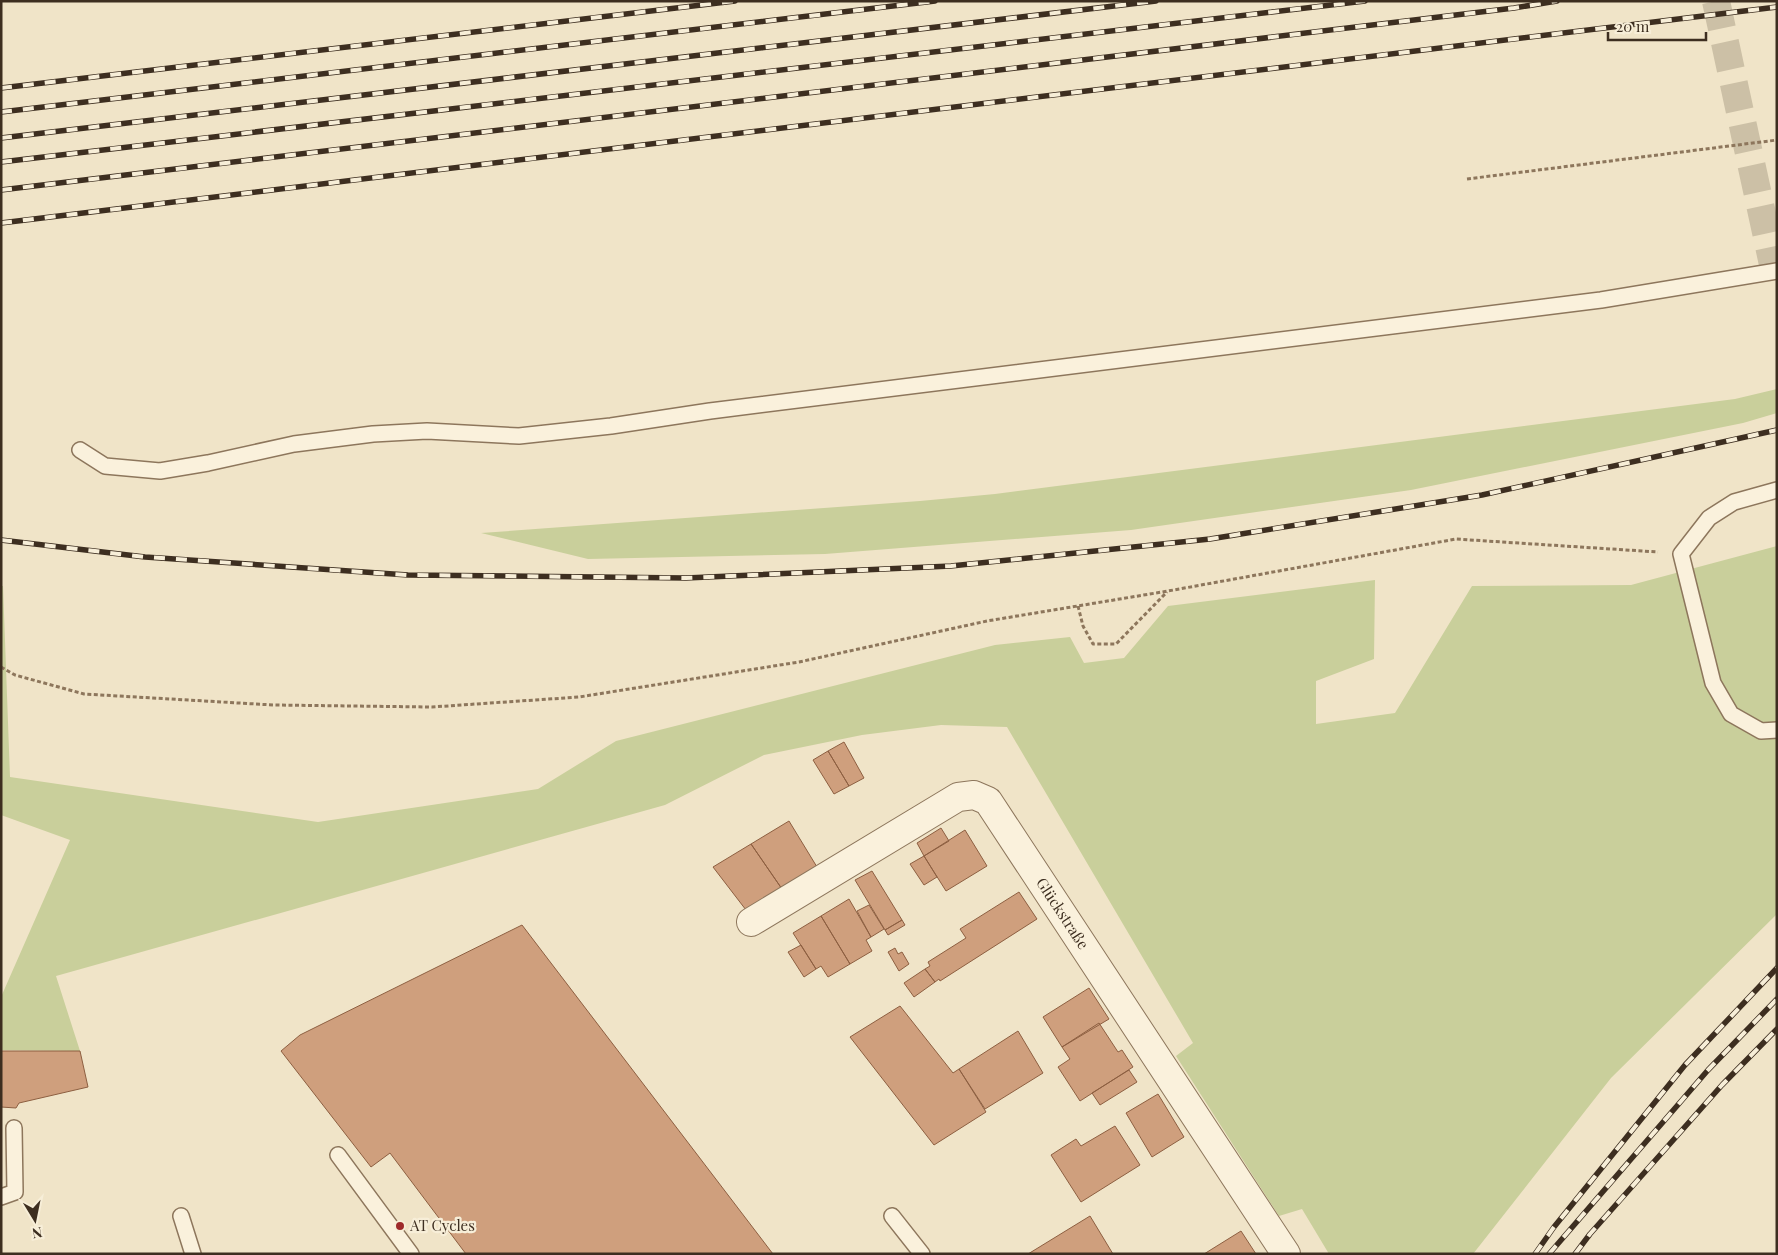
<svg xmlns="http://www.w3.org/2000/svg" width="1778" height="1255" viewBox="0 0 1778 1255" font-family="'Playfair Display',serif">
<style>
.green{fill:#c9cf9b}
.building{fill:#cf9f7d;stroke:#8d5f41}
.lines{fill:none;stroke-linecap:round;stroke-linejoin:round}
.secondary-tunnel{stroke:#ccc0a6;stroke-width:28;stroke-dasharray:28 14;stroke-linecap:butt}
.lane-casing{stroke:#8d765c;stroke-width:18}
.street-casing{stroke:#8d765c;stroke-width:30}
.path{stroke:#8d765c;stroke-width:3;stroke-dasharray:4 2.5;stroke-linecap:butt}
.lane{stroke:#faf1dc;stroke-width:15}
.street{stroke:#faf1dc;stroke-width:28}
.rail-casing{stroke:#3d2e20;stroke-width:5.5}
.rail{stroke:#f7eed8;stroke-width:4;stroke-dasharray:11;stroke-linecap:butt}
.poi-dot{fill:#9e2a2b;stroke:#f7eed8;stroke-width:2}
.labels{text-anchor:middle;stroke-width:4.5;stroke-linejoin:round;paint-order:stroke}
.street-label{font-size:15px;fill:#3d2e20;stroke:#f7eed8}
.poi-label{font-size:15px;fill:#3d2e20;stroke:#f7eed8;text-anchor:start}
</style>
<rect width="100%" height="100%" fill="#f0e4c8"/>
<path class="green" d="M1777,389V413L1743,423L1411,490L1131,530L825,554L588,559L481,533L920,501L995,494L1735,399Z
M1777,546V914L1611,1078L1473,1254H1329L1302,1209L1279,1216L1176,1056L1193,1043L1007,727L941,725L862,735L764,755L665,805L56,976L80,1051L1,1050V997L70,840L1,815V586H3L10,777L318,822L538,789L616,741L995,645L1070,637L1084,663L1124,658L1168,606L1375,580L1374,659L1316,681V724L1395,713L1472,586L1631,585Z"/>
<path class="building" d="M844,742L864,778L849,786L828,751Z
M828,751L849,786L834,794L813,760Z
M789,821L817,867L782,889L751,844Z
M941,828L949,841L924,856L917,843Z
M965,830L987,866L946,891L924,856Z
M751,844L782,889L746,910L713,867Z
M924,856L937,877L924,885L910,864Z
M872,871L902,920L885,930L855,880Z
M1019,892L1037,919L940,981L939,979L935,982L925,969L930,966L928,962L966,938L960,929Z
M849,899L871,937L866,940L872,951L850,964L821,916Z
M869,905L884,929L871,937L857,911Z
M821,916L850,964L828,977L821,966L816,969L793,933Z
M902,920L905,925L888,935L885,930Z
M522,925L773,1254H466L390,1153L371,1167L281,1051L300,1035Z
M801,945L816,969L804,977L788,952Z
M895,948L898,954L902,952L909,964L899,971L888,952Z
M925,969L935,982L914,997L904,983Z
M1089,988L1109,1019L1062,1047L1043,1017Z
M900,1006L953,1073L959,1069L986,1112L934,1145L850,1037Z
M1099,1023L1118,1052L1122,1050L1133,1067L1080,1101L1058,1067L1070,1059L1062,1047Z
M1018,1031L1043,1073L985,1109L959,1069Z
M1,1051H80L88,1087L19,1103L16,1108L1,1107Z
M1129,1070L1137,1082L1100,1105L1092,1093Z
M1158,1094L1184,1137L1152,1157L1126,1113Z
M1115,1126L1140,1165L1081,1202L1051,1155L1076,1139L1081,1146Z
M1090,1216L1113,1254H1028Z
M1241,1231L1256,1254H1204Z"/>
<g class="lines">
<path class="secondary-tunnel" d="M1716,1L1777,283"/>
<g class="lane-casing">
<path id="lane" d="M80,450L105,466L160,471L208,463L294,444L373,434L427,431L519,436L611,426L710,411L1601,300L1777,271
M1777,490L1734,502L1709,518L1681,554L1713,683L1731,714L1761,731L1777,730
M338,1155L411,1254
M1,1197L15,1192L14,1128
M181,1216L193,1254
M892,1216L922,1254"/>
</g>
<g class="street-casing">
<g id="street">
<path id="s1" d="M751,922L958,797L974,795L988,801L1286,1254"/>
</g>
</g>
<path class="path" d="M1467,179L1777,140
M1078,606L1083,626L1093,644H1116L1167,592
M1,667L15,675L84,694L273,705L432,707L579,697L799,662L987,621L1168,591L1456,539L1658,552"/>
<use href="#lane" class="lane"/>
<use href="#street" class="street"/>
<g class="rail-casing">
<path id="rail" d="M1,88L735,1
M1,112L935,1
M1,138L1156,1
M1,162L1365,1
M1,190L1514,8L1557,1
M1,223L1777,7
M1,540L145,557L408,575L686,578L951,566L1210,539L1482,495L1777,430
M1535,1254L1554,1227L1685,1065L1777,968
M1549,1254L1708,1070L1777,999
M1575,1254L1590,1234L1722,1085L1777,1029"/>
</g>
<use href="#rail" class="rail"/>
</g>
<circle class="poi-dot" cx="400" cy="1226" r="5"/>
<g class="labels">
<g class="street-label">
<text dy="5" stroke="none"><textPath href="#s1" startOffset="408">Glückstraße</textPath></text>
</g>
<g class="poi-label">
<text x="410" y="1231">AT Cycles</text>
</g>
</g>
<rect width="1778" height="1255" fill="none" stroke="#3d2e20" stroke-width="5"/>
<g transform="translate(35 1220) rotate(170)" stroke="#f7eed8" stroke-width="4" paint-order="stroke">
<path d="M0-4L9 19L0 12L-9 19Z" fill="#3d2e20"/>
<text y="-8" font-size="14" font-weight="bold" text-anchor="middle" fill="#3d2e20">N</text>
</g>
<path d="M1608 32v8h98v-8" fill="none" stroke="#3d2e20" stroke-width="2.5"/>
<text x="1616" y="32" font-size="15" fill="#3d2e20" stroke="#f7eed8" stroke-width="4" paint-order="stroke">20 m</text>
</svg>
